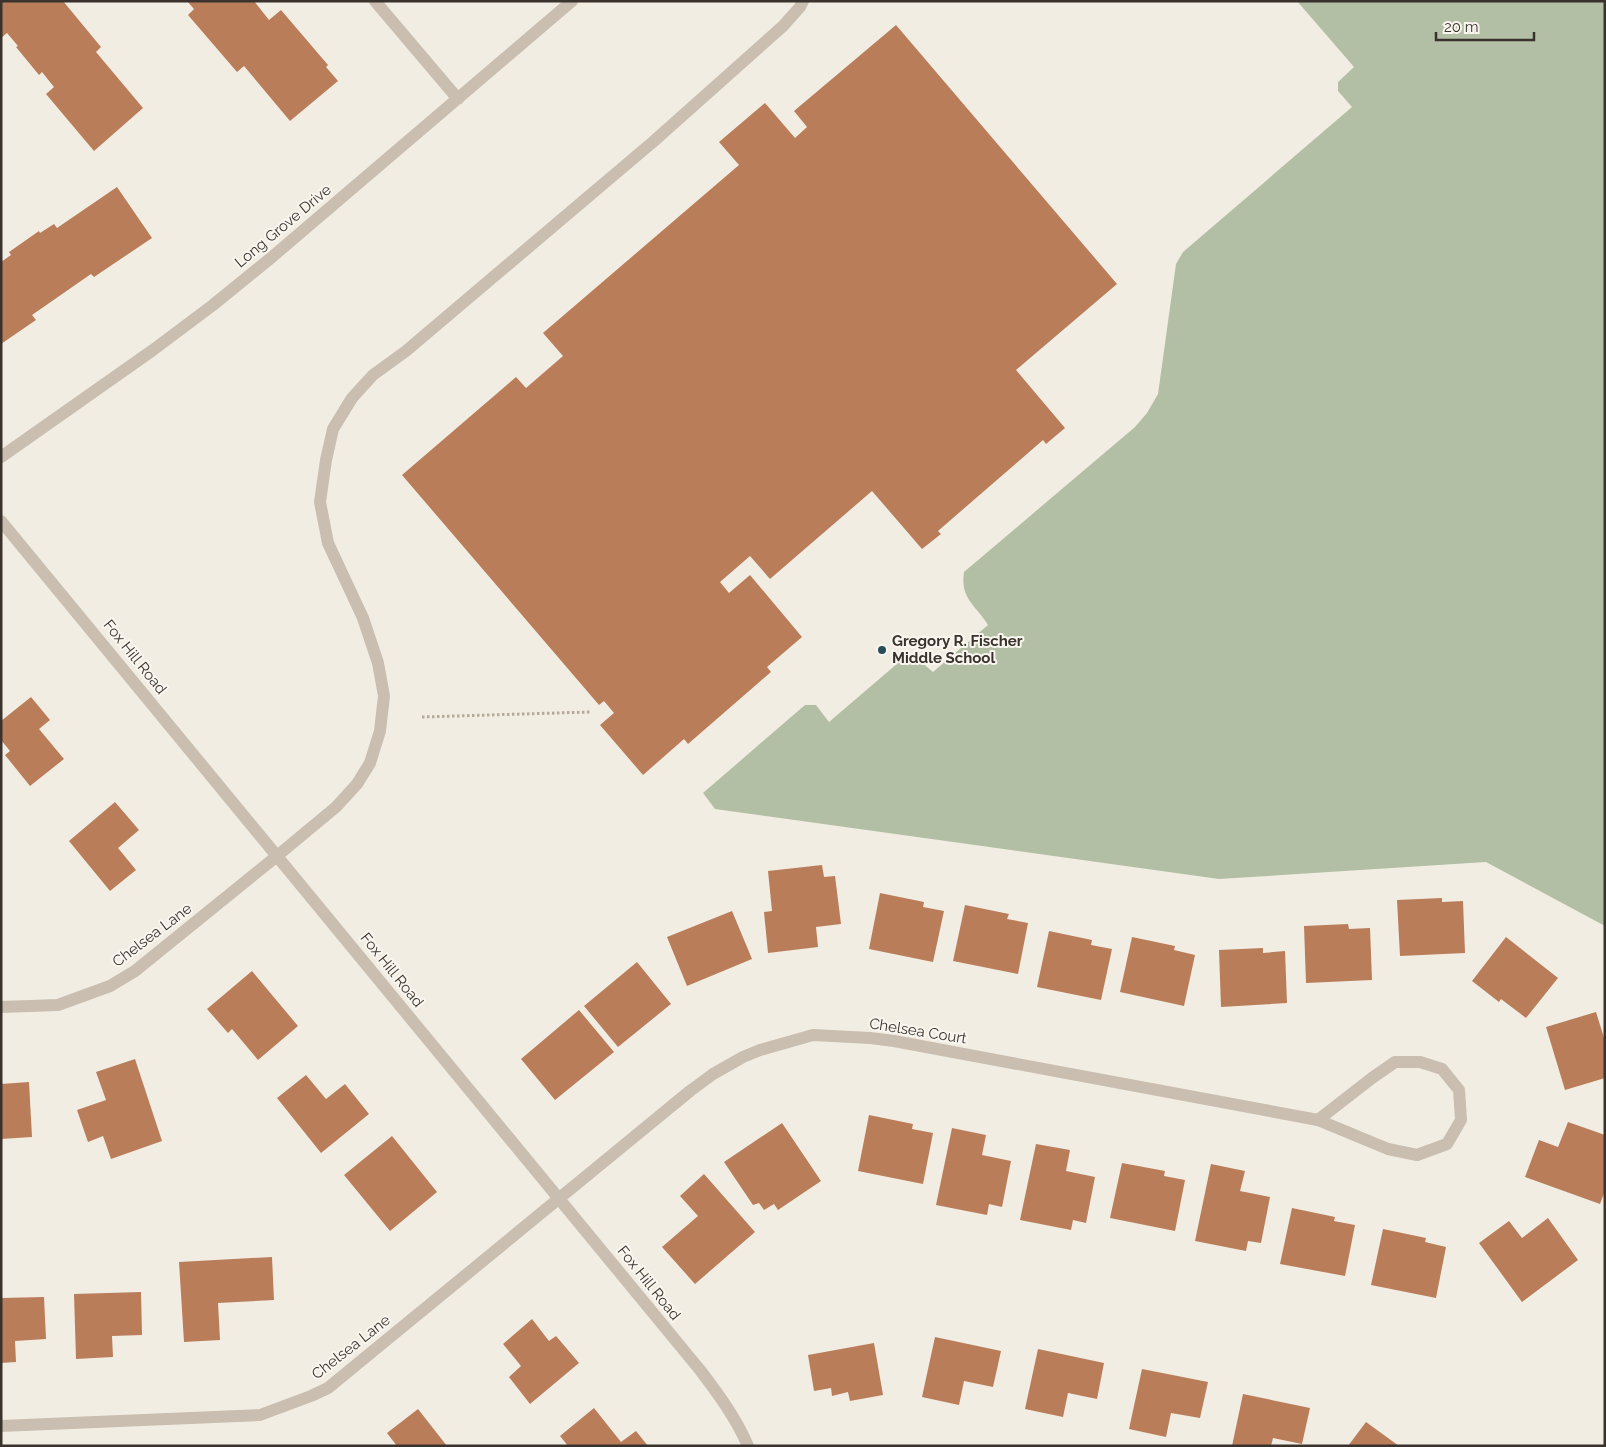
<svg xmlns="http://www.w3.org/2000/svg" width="1606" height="1447" viewBox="0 0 1606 1447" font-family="Raleway,sans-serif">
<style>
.green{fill:#b3bfa4}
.building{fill:#b97d5a}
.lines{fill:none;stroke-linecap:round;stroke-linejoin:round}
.path{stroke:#b5a99a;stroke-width:3;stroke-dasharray:2.5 2.5;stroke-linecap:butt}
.lane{stroke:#c9beb0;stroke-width:12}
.street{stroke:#c9beb0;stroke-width:12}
.poi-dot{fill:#274d56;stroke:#f9f6ef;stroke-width:2}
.labels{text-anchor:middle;stroke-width:4;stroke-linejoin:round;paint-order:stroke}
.street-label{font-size:15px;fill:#39322d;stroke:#f9f6ef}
.poi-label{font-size:15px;font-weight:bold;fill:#39322d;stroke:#f9f6ef;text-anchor:start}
</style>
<rect width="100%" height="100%" fill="#f2ede3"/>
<path class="green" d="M1297,1H1605V926L1486,862L1219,879L715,809L703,793L805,705H816L829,722L905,657L914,656L933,672L988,625C975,604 960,599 964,572L1135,427L1147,413L1158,394L1176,264L1183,252L1352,107L1338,91V82L1354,67Z"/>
<path class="building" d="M1,1H63L101,47L96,52L143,108L94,151L46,94L54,87L42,72L39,75L16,47L18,46L7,33L1,38Z
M187,1H254L269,20L281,10L328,65L326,67L338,81L290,121L244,66L237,72L188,15L194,9Z
M896,25L1117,284L1016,370L1065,428L1046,444L1043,440L938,531L941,534L922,549L872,491L770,579L750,556L720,582L729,593L750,575L802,637L767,667L771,672L688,744L684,739L643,775L600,725L614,713L604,701L599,705L402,475L516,377L526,388L563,356L543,333L739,165L719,142L765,103L795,138L807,127L794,111Z
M117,187L152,238L94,277L91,274L32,315L36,320L1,344V262L11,255L9,252L39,231L40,233L54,224L57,228Z
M31,697L50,720L39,729L64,759L30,786L5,755L10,751L1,740V721Z
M115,802L139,830L118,848L136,870L110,891L69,841Z
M822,865L824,877L835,876L841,924L816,927L818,947L768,953L764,912L772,911L768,871Z
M880,893L924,902L923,907L944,911L933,962L869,949Z
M1442,898V902L1463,901L1465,953L1400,956L1397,900Z
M965,905L1009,914L1007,919L1028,923L1018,974L953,961Z
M732,911L752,959L687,986L667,937Z
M1348,924L1349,929L1370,928L1372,980L1306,983L1304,926Z
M1049,931L1092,940L1091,945L1112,949L1101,1000L1037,987Z
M1132,937L1175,946L1174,950L1195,955L1184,1006L1120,992Z
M1506,937L1558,978L1526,1018L1501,999L1499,1002L1472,981Z
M1263,948V953L1285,951L1287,1003L1221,1007L1219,950Z
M637,962L671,1004L618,1047L584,1006Z
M252,971L298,1026L258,1060L232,1029L228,1033L207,1009Z
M579,1010L614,1052L555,1100L521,1059Z
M1596,1012L1605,1041V1078L1565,1090L1546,1027Z
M135,1059L162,1141L111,1159L103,1136L88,1142L77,1110L106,1100L96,1072Z
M306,1075L326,1099L345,1084L369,1114L321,1153L277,1098Z
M29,1082L32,1137L1,1139V1084Z
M869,1115L913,1124L912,1129L933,1133L923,1184L858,1171Z
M1568,1122L1605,1135V1191L1600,1204L1525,1177L1539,1140L1558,1147Z
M782,1123L821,1181L778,1210L774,1204L764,1210L759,1203L753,1205L724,1162Z
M952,1128L986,1135L982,1155L1011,1161L1002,1207L989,1204L987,1215L936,1205Z
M392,1136L437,1192L390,1231L344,1175Z
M1036,1144L1070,1150L1066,1171L1095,1177L1086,1223L1073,1220L1071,1230L1020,1220Z
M1122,1163L1165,1171L1164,1176L1185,1180L1175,1231L1110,1218Z
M1211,1164L1245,1171L1240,1191L1270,1197L1261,1243L1248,1241L1246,1251L1195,1241Z
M704,1174L755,1232L695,1284L662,1247L698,1216L680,1196Z
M1292,1208L1335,1217L1334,1221L1355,1225L1345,1276L1280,1264Z
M1548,1218L1578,1260L1522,1302L1479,1243L1509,1221L1522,1238Z
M1383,1229L1426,1238L1425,1242L1446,1247L1436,1298L1371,1285Z
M272,1257L274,1300L218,1303L220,1340L184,1342L179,1262Z
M141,1292L142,1335L112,1336L113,1357L76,1359L74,1294Z
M44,1297L46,1339L15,1341L16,1362L1,1363V1298Z
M532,1319L549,1341L556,1336L579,1363L530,1404L509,1377L521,1366L503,1344Z
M935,1337L1001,1351L993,1387L964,1381L959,1405L922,1397Z
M874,1343L883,1395L850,1401L848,1392L832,1396L831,1388L814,1391L808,1355Z
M1038,1349L1104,1363L1097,1399L1068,1393L1063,1417L1025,1409Z
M1142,1369L1208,1382L1200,1418L1171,1413L1166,1437L1129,1429Z
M1243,1394L1310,1408L1302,1444L1273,1438L1271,1446H1232Z
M594,1408L621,1442L636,1431L648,1446H568L560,1436Z
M418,1409L447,1446H397L387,1433Z
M1366,1422L1399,1446H1348Z"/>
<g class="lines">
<path class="path" d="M422,717L590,712"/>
<path class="lane" d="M277,856L336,807L357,784L370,763L380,731L384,696L378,663L363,618L328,543L320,502L326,460L333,429L352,398L373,375L406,351L654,141L783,26L800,7L803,1"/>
<path class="street" d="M375,1L458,99
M1,457L153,350L213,305L272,257L572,1
M1,521L700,1370C719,1395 736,1418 748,1446
M1,1007L58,1005L110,986L135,971L277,856
M1,1426L260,1415L311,1396L328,1388L690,1091L713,1074L743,1057L760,1050L813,1035L870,1038L894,1041L1318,1120L1388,1149L1417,1155L1447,1144L1461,1120L1459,1090L1442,1069L1420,1062H1395L1372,1078L1318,1120"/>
</g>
<circle class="poi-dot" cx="882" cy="650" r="5"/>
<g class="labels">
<g class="street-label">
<text transform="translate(283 226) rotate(-40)" y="5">Long Grove Drive</text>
<text transform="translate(135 657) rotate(51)" y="5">Fox Hill Road</text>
<text transform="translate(152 935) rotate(-37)" y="5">Chelsea Lane</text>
<text transform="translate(392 970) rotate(51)" y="5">Fox Hill Road</text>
<text transform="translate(918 1031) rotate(9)" y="5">Chelsea Court</text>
<text transform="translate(649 1283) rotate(51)" y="5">Fox Hill Road</text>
<text transform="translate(351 1347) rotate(-38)" y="5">Chelsea Lane</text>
</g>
<g class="poi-label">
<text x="892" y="646">Gregory R. Fischer<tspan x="892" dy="17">Middle School</tspan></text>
</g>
</g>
<rect width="1606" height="1447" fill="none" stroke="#39322d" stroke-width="5"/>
<path d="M1436 32v8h98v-8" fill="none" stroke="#39322d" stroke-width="2.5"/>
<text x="1444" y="32" font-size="15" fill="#39322d" stroke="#f9f6ef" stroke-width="4" paint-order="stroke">20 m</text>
</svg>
